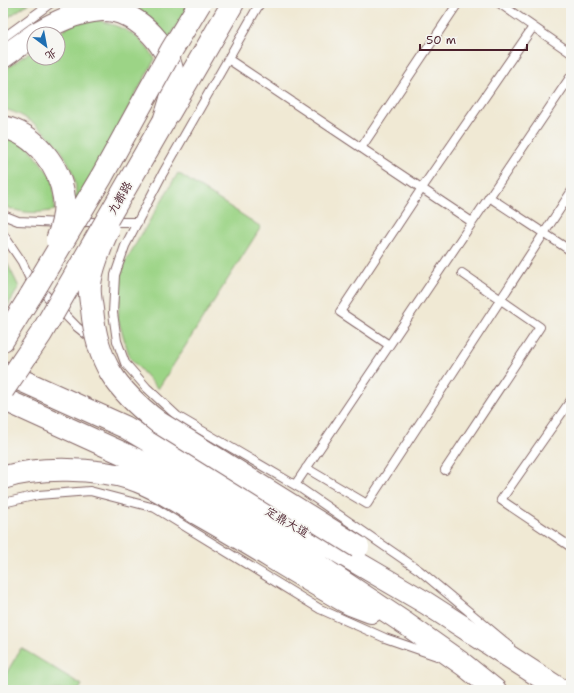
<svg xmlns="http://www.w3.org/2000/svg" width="574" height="693" viewBox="0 0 574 693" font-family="'Shantell Sans','LXGW WenKai TC',sans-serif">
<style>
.green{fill:#9cd486;stroke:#737a58}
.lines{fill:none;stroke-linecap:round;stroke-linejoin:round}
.lane-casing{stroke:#846666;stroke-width:10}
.primary-casing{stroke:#846666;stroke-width:24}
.highway-casing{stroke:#846666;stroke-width:24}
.lane{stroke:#fff;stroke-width:8}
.primary{stroke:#fff;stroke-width:22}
.highway{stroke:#fff;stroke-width:22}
.primary-bridge-casing{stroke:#846666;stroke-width:24;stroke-linecap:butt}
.highway-bridge-casing{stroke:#846666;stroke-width:24;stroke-linecap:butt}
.primary-bridge{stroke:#fff;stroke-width:22}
.highway-bridge{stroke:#fff;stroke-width:22}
.labels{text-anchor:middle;stroke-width:3.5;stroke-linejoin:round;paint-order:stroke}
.street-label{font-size:12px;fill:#4a1f2b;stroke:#f6f6f2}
</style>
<rect width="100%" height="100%" fill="#f6f6f2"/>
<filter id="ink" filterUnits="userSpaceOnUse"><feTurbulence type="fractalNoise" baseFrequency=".025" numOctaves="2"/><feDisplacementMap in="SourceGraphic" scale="8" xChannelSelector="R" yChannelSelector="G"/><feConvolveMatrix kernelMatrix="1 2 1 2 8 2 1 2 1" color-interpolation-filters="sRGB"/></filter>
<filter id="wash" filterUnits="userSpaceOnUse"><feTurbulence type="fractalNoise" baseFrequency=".012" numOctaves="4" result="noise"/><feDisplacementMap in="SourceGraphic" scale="16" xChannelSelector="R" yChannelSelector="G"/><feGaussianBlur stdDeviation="0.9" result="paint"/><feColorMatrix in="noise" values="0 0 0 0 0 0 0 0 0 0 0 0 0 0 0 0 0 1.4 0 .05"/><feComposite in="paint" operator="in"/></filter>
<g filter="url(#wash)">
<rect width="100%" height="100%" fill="#f0e9d4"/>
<path class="green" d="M3,3H29L3,21Z
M115,3H191L168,40C154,19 141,5 115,3Z
M98,20C127,29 138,33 155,59L74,207C75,199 77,190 75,182C70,151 34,115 3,109V71L34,49V58H58V34L74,23Z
M3,131L25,142L53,179L55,210C37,214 19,214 3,205Z
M178,173L261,227L158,389L130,358L118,319L122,267Z
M3,255L19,287L3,314Z
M21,648L82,685L79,690H3V679Z"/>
</g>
<g filter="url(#ink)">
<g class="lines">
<g class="lane-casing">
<path id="lane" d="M260,3L163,173L125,246L115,275L113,313L117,341L125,363L147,388L177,416L300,488L419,570L510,646
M499,3L571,53
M3,38L51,3
M228,59L472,222
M361,148L458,3
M489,197L571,251
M3,215L18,221L61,223
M78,222H138
M3,234L22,262L30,279L77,327L92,339
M389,345L340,312L422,188L533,27
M571,400L501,500L571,547
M306,468L367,504L571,192
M445,470L540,327L462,273
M295,485L571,76
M3,503L38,495L90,491L155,508L320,609L385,638L437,656"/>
</g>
<g class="primary-casing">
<path id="primary" d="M169,113L233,3
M3,340L31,295
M3,372L125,427L426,603L561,690
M3,399L179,479L268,532L406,624L464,665L495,690
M3,478C38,466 97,468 132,479C154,486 176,501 196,513C248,542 298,575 350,604L371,612"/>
</g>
<g class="highway-casing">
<path id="highway" d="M35,34C56,22 76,12 101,10C133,8 168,43 173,74C175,90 169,106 164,121
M3,57L34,35"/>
</g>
<use href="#lane" class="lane"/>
<use href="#primary" class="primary"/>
<use href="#highway" class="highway"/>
<g class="primary-bridge-casing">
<path id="primary-bridge" d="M3,127C35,134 60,166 64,198C66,211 62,227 57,240
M108,230C102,243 91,271 90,285C89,293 91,302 92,309C97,363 116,389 158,422L358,547
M31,295L102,176L171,51L200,3"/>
</g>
<g class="highway-bridge-casing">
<path id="highway-bridge" d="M3,390L41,334L164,121"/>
</g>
<use href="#primary-bridge" class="primary-bridge"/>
<use href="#highway-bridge" class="highway-bridge"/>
</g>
</g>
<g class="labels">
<g class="street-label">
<text transform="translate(120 198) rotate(-60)" y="4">九都路</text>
<text transform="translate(287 522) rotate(30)" y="4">定鼎大道</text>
</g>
</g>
<rect width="574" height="693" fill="none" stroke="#f6f6f2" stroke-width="16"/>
<g transform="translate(46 46) rotate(148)"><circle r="19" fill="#f6f6f2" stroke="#b1a0a2"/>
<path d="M0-3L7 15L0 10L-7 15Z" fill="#1f6fb2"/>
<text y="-6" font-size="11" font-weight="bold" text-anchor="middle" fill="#4a1f2b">北</text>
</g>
<path d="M420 44v6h107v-6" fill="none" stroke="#4a1f2b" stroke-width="2"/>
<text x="426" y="44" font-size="12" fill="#4a1f2b" stroke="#f6f6f2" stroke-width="3" paint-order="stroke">50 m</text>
</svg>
